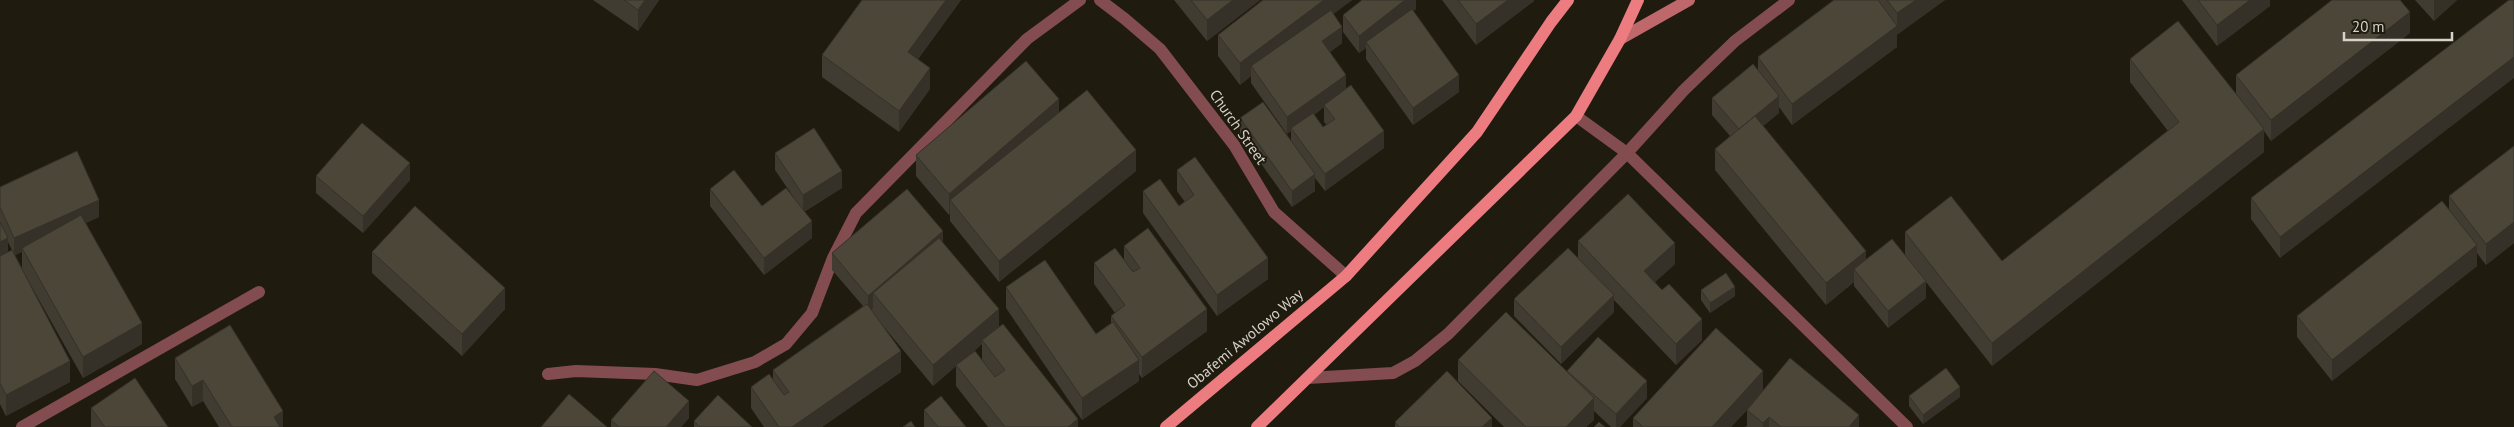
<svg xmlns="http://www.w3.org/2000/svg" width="2514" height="427" viewBox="0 0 2514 427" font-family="'PT Sans',sans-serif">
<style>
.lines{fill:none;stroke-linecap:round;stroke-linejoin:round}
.minor{stroke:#834d4f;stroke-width:12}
.secondary{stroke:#bf686b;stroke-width:12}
.primary{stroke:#ed7c81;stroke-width:12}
.wall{fill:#413c31;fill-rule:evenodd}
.shaded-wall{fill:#353128}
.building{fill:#4c4639;stroke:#353128}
.labels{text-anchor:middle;stroke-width:4;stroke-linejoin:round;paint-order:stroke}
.street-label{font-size:15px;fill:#d5d2ca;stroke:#201b0f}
</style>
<rect width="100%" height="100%" fill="#201b0f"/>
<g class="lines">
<path class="minor" d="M1100,0L1125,19L1160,49L1234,145L1274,212L1346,276
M1576,116L1627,153L1907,427
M548,374L576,371L655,374L697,380L755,362L786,344L812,313L833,258L856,213L1027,39L1080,0
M1308,378L1393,373L1415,361L1448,334L1627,153L1684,90L1735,41L1789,0
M22,427L259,292"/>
<path class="secondary" d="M1620,39L1689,0"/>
<path class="primary" d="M1166,427L1346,276L1477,132L1551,22L1568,0
M1257,427L1576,116L1620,39L1638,0"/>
</g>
<path class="wall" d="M593,0H659L638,31Z
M862,0H961L918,59L930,89L899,132L822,77V55Z
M1174,0H1260L1207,41Z
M1263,0H1352L1333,14L1342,43L1330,52L1346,89L1384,148L1325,191L1315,178V191L1292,207L1240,134V118L1291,141V131L1287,134L1251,83V76L1240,85L1218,56V35ZM1324,107V122L1327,125L1323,127L1314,115Z
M1416,0V9L1413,11L1459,92L1413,125L1366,59V48L1359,53L1343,32V15Z
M1442,0H1534V1L1476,45Z
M1834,0H1945L1897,34V47L1792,125L1779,107V113L1763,126L1866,260L1905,255V232L2002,261L2168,131L2130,82V59L2236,95V75L2410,33L2271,141L2264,131V152L1992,366L1926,282V298L1888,328L1854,286V282L1826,305L1715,170V149L1730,136L1712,115V98L1758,70V57Z
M2182,0H2270V6L2217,46Z
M2415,0H2457L2434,21Z
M2509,0L2280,258L2251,219V198Z
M1059,112L1136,171L999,282L950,221V214L949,215L916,176V155Z
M2514,146V243L2486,265L2477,253V266L2332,381L2297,337V316L2449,210V196Z
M775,153L842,188L804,212L812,238L764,275L710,206V189L762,206L794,198L775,170Z
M1177,170L1268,279L1217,316L1143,213V191L1179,206L1185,202L1177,191Z
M316,176L410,180L363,233L316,193Z
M0,187L99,217L86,223L142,344L83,378L30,284L70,382L6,416L0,404ZM8,242L12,250L8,252ZM22,252V268L15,255Z
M1578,241L1675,264L1655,282L1702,340L1676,365L1614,300V312L1561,364L1514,316V299L1578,258Z
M943,243L999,327L1078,427H988L956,386V366L933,386L884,327L901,372L822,427H764L751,408V387L773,380V370L863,306L832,270V253ZM982,344V361L971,354Z
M1124,246L1207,331L1142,378L1139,374V381L1082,420L1006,308V287L1096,334L1111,324V316L1115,313L1094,284V263L1124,259Z
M372,252L505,309L462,356L372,273Z
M1701,290L1735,296L1710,313L1701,300Z
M175,358L283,427H219L203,401L192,407L175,379Z
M1458,360L1567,372V371L1647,398L1620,427H1611L1594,411V420L1586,427H1504L1458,381Z
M1763,390L1859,427H1744L1747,426V410L1749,408L1731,427H1633V418Z
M1909,396L1960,397L1923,424L1909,406Z
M91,408L168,427H91Z
M924,410L966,427H924Z
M689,418L681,427H611V420Z
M694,421L752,427H694Z
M1395,422L1492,427H1395Z"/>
<path class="shaded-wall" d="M645,0H659L638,31V10Z
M946,0H961L908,73V52Z
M1233,0H1260L1207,41V20Z
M1324,0H1352L1256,73L1251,66V76L1240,85V63Z
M1405,0H1416V9L1368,46L1366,42V48L1359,53V36Z
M1508,0H1534V1L1476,45V24Z
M1916,0H1945L1897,35V13Z
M2250,0H2270V6L2217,46V25Z
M2434,0H2457L2434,21Z
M2410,12V33L2271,141V120Z
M1897,26V47L1792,125V104Z
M1342,27V43L1322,58V41Z
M2514,57V78L2280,258V237Z
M930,68V89L899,132V111Z
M1346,75V92L1324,105V107L1293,130L1291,128V131L1287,134V117Z
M1459,75V92L1413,125V108Z
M1779,96V113L1739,146V129Z
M1059,99V120L950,200V214L949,215V194Z
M2264,129V152L1992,366V343Z
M1384,131V148L1325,191V174Z
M1136,150V171L999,282V261Z
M410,163V180L363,233V216Z
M842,171V188L803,212V195Z
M1315,174V191L1292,207V191Z
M99,200V217L23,251L22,248V252L14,255V238Z
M812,221V238L764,275V258Z
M2514,222V243L2486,265V244Z
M943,231V248L873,293V308L868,312V296Z
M8,238V255L0,259V242Z
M1675,243V264L1644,292V271Z
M2477,245V266L2332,381V360Z
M1866,251V272L1854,269V282L1826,305V283Z
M1268,258V279L1217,316V295Z
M1926,281V298L1888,328V311Z
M1735,287V296L1710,313V303Z
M505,288V309L462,356V334Z
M1614,295V312L1561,364V347Z
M999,309V331L982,340V344L933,386V365Z
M1207,309V331L1142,378V357Z
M1702,319V340L1676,365V344Z
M142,323V344L83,378V357Z
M901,351V372L822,427H792Z
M1139,360V381L1082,420V398Z
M70,361V382L6,416V395Z
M1763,371V392L1731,427H1712Z
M203,380V401L192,407V386Z
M1647,381V398L1620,427H1616V414Z
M1960,387V397L1923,424V415Z
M1594,398V420L1586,427H1566Z
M689,401V418L681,427H666Z
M283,411V427H274V417Z
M1859,415V427H1849Z
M1769,417V427H1763V423Z
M1492,418V427H1482Z
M1078,419V427H1068Z"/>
<path class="building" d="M624,0H645L638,10Z
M862,0H946L908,52L930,68L899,111L822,55Z
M1191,0H1233L1207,20Z
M1263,0H1324L1240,63L1218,35Z
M1362,0H1405L1359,36L1343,15Z
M1458,0H1508L1476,24Z
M1834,0H1878L1897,26L1792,104L1758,57Z
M1887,0H1916L1897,13Z
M2198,0H2250L2217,25Z
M2332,0H2400L2410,12L2271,120L2236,75Z
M2509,0H2514V57L2280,237L2251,198Z
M1412,9L1459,75L1413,108L1366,42Z
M1331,10L1342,27L1322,41L1346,75L1287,117L1251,66Z
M2178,21L2264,129L1992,343L1905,232L1951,196L2002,261L2179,122L2130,59Z
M1026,61L1059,99L949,194L916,155Z
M1753,64L1779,96L1739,129L1712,98Z
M1351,85L1384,131L1325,174L1291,128L1313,113L1323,127L1335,119L1324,105Z
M1087,90L1136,150L999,261L950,200Z
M1263,102L1315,174L1292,191L1240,118Z
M1755,116L1866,251L1826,283L1715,149Z
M362,123L410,163L363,216L316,176Z
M814,128L842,171L803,195L775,153Z
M2514,146V222L2486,244L2449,196Z
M77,151L99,200L14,238L0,207V187Z
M1195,157L1268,258L1217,295L1143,191L1160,179L1179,206L1194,195L1177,170Z
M734,170L762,206L786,188L812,221L764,258L710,189Z
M907,189L943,231L868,296L832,253Z
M1628,194L1675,243L1644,271L1662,290L1669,284L1702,319L1676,344L1578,241Z
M2442,201L2477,245L2332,360L2297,316Z
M415,206L505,288L462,334L372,252Z
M81,215L142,323L83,357L22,248Z
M0,222L8,238L0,242Z
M1148,228L1207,309L1142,357L1111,316L1125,305L1094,263L1115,248L1133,272L1140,268L1124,246Z
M939,238L999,309L933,365L873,293Z
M1892,239L1926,281L1888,311L1854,269Z
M1568,248L1614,295L1561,347L1514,299Z
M12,250L70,361L6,395L0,383V256Z
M1045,260L1096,334L1113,322L1139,360L1082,398L1006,287Z
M1726,273L1735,287L1710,303L1701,290Z
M867,304L901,351L792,427H779L751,387L769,374L784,395L789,392L773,370Z
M1506,312L1594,398L1566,427H1526L1458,360Z
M1003,324L1078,419L1068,427H1005L956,365L975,351L995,377L1005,370L982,340Z
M230,325L283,411L274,417L280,427H232L203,380L192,386L175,358Z
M1716,328L1763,371L1712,427H1643L1633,418Z
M1598,337L1647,381L1616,414L1567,371Z
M1790,358L1859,415L1849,427H1781L1769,417L1763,423L1747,410Z
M1946,368L1960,387L1923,415L1909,396Z
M654,371L689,401L666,427H619L611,420Z
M1447,371L1492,418L1482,427H1399L1395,422Z
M135,378L168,427H105L91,408Z
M569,394L607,427H541Z
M718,395L752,427H700L694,421Z
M941,396L966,427H938L924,410Z
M911,421L915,427H903Z
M1599,422L1605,427H1594Z"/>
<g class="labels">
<g class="street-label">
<text transform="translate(1238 127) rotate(55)" y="5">Church Street</text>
<text transform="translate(1245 339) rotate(-40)" y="5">Obafemi Awolowo Way</text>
</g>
</g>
<path d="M2344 32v8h108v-8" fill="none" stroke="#d5d2ca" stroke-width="2.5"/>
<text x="2352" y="32" font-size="15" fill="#d5d2ca" stroke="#201b0f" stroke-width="4" paint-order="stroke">20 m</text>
</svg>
